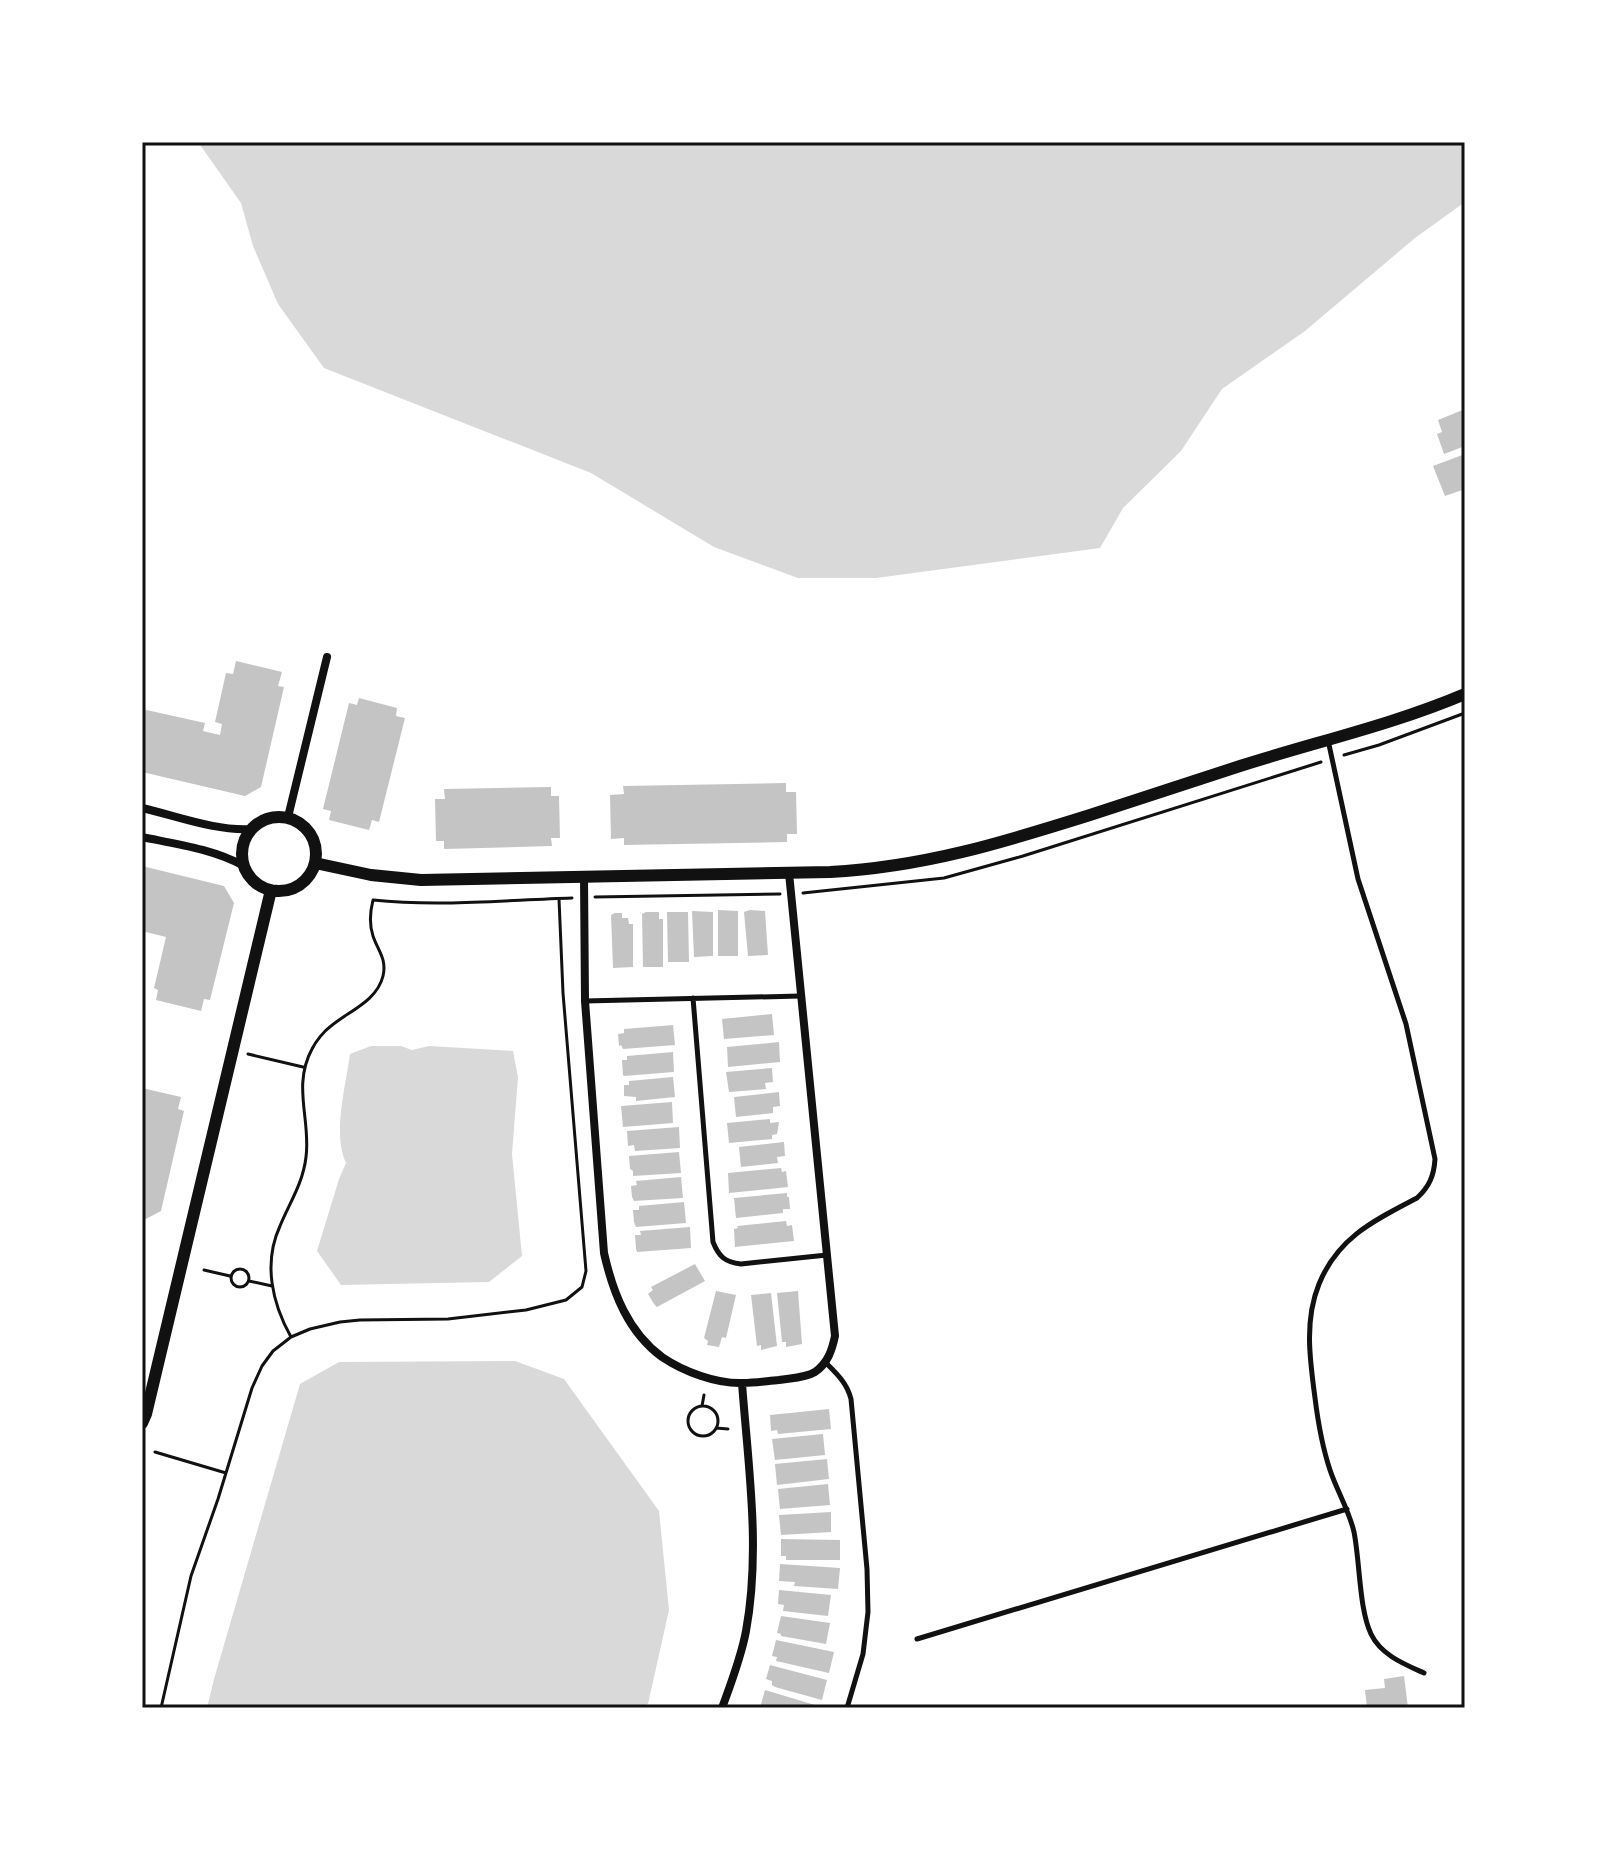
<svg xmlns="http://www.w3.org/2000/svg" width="1607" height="1850" viewBox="0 0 1607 1850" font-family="'Roboto Condensed',sans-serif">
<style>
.water{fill:#d9d9d9}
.building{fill:#c4c4c4}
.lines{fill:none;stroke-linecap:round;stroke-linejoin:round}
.path{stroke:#111;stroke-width:3}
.service{stroke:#111;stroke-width:5}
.minor{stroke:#111;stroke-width:8}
.tertiary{stroke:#111;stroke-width:12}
.neatline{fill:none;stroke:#111;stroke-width:3}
</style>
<rect width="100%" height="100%" fill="#fff"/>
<path class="water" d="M198,142H1465V202L1415,238L1305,331L1222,389L1181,451L1123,508L1100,548L876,578H798L714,547L591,473L324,368L278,304L253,246L241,203Z
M371,1046H401L412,1050L429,1046L513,1051L518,1077L512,1154L522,1256L489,1282L341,1285L317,1251L339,1179L346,1163C332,1134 346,1085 350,1054Z
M515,1361L564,1379L659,1511L669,1610L648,1704L638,1708H207L214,1679L300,1384L339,1362Z"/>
<path class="building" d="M1465,409V446L1444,454L1437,434L1442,432L1438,420Z
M1465,454V489L1445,496L1433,466Z
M236,661L282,672L278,686L284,687L261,787L245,796L142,772V709L205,723L203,731L220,735L222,724L215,722L226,673L233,674Z
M359,698L397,708L396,716L405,718L379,822L372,820L369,830L329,820L331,811L323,809L349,703L357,705Z
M786,783V792H796L797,834H787V842L624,845V838L611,839L610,795L624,794L623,786Z
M551,787V796H559L560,838H551L552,846L444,849V841H436L435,799H445L444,789Z
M142,866L224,886L234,903L210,1000L204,999L201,1011L156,1000L158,990L154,988L166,937L142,931Z
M718,910L738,911V956H718Z
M750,910L765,911L768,955L748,956L744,912Z
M692,911L713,912V956L694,957Z
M646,912H659V919H663V967H643L642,914Z
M667,912H688L689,962H668Z
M615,913H622V918H628L629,924H633V967L613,968L611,915Z
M772,1014L774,1035L724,1039L722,1019Z
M673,1025L675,1045L623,1049L621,1045L619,1046L618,1034L624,1033V1029Z
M779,1042L780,1062L728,1067L727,1047Z
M673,1052L674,1072L624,1076L623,1075L622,1060H627V1056Z
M772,1068L773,1082L765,1083L766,1089L729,1092L726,1072Z
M673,1077L675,1097L636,1101V1097L624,1096V1085H629V1081Z
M142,1088L181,1097L178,1109L184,1111L161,1211L142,1221Z
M779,1092L780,1106L773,1107V1113L736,1117L734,1097Z
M672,1102L673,1123L623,1127L621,1106Z
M770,1119V1123L779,1122L777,1134L772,1135V1139L729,1143L727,1123Z
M679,1127L680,1148L635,1151L634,1145L628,1146L627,1131Z
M784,1142L785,1156L777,1157L778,1163L741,1167L739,1147Z
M679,1152L681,1173L633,1176V1171L630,1169L629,1156Z
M781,1168L782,1172L786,1171L788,1187L729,1193L728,1173Z
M681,1177L683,1198L634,1201L632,1197L631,1186L637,1185L636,1181Z
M787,1193V1197H789L790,1209H783V1213L736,1218L734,1198Z
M684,1202L686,1223L636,1227L634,1222L633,1210H639V1206Z
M786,1221L787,1226L792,1225L794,1241L735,1247L734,1229L738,1228L737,1226Z
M690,1227L691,1248L637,1252L636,1249L635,1235H641L640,1231Z
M695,1264L705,1281L657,1307L654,1304L648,1294L653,1290L651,1287Z
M716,1291L736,1295L726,1338L722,1337L719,1347L707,1345L708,1341L704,1338Z
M798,1291L802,1344L786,1347V1342H782L777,1293Z
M771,1293L777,1346L761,1350V1345L757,1346L751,1295Z
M829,1409L831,1429L778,1434L777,1430L771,1431L770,1415Z
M823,1434L825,1455L775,1460L772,1439Z
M827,1459L829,1479L777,1485L775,1464Z
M828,1484L830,1505L780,1509L778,1489Z
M831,1512V1532L781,1535L779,1515Z
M781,1539L840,1540V1560H786V1556H781Z
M780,1564L840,1568L838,1589L794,1586L795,1582L779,1581Z
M779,1590L831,1595L828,1616L783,1611L784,1605L778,1604Z
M781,1616L830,1623L826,1644L781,1636V1634L777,1633Z
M776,1640L834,1652L829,1673L776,1661L777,1657L772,1656Z
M770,1665L827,1680L822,1700L775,1687L772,1685V1681L766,1679Z
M1404,1676L1408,1708H1367L1365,1690L1385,1688L1384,1679Z
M765,1690L815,1705V1708H760Z"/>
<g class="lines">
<path class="path" d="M1344,755L1379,745L1465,713
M803,893L944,878L1023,856L1321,762
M595,897L780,894
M248,1054L303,1067
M231 1278a9 9 0 1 1 18 0a9 9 0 1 1-18 0Z
M204,1270L230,1276
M249,1281L272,1286
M291,1337C272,1303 263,1263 280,1226C290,1202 303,1183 306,1157C311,1120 292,1086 312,1049C316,1041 324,1031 331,1026C349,1011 377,1001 383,976C387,959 378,951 373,936C369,924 370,912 373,900C439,907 506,900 572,898
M702,1406L704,1395
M688 1421a15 15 0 1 1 30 0a15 15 0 1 1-30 0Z
M716,1428L728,1429
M155,1452L226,1473
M161,1708L191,1576L218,1499L252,1388L262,1366L273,1351L291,1337L310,1329L340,1322L360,1320L448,1319L526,1310L566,1300L582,1287L586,1271L563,993L559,899"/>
<path class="service" d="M1328,740L1358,879L1406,1024L1435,1159C1434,1176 1429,1187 1417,1198C1375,1220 1338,1237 1319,1284C1304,1321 1310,1360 1315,1398C1318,1422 1322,1446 1330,1470C1337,1491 1349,1510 1354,1532C1360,1562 1359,1609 1371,1634C1381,1655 1404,1664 1424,1673
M693,998L713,1242C719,1257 725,1262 741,1264L827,1255
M585,1001L800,996
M825,1362C837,1374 847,1383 851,1399L867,1569L868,1612L863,1654L847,1708
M917,1639L1347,1509"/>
<path class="minor" d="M142,808C177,816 215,831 251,829
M288,817L327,657
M142,837C176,844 213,849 244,866
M584,877L585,1001L604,1253C613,1293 628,1332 662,1357C684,1372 717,1384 743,1383C755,1383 767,1381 779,1380C791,1378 805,1378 815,1372C828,1363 832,1350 835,1336L789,873
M722,1708C731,1683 741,1658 746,1631C761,1549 748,1465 742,1383"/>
<path class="tertiary" d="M242 854a37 37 0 1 1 74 0a37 37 0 1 1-74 0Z
M315,863L371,875L421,880L830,872C923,867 1001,843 1090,815C1140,799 1190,782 1240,766C1315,742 1392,725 1465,694
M142,1423L146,1414L271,890"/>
</g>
<rect width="1607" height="1850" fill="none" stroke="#ffffff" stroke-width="288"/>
<rect x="144" y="144" width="1319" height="1562" class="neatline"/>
</svg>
